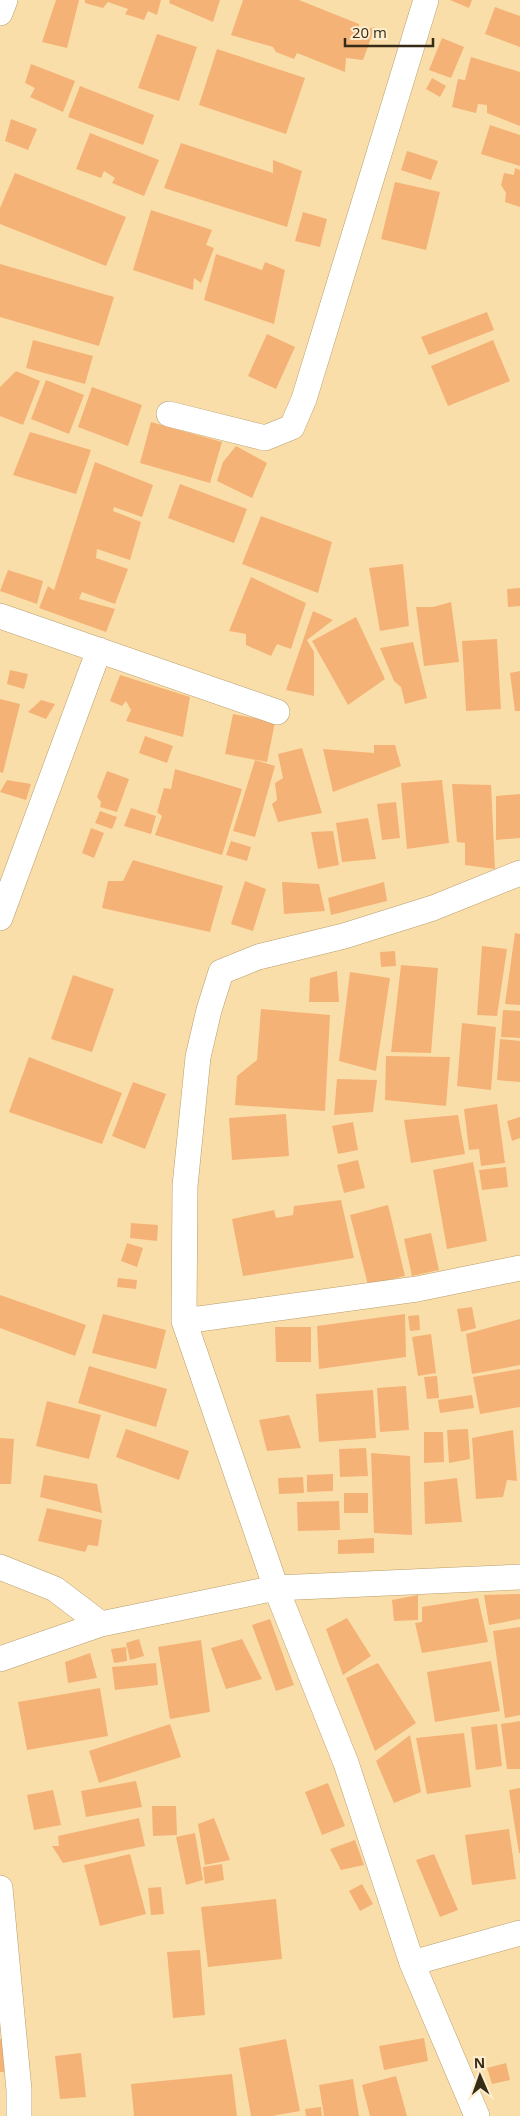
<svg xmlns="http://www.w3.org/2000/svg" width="520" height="2116" viewBox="0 0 520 2116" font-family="'Open Sans',sans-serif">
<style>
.building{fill:#f5b276}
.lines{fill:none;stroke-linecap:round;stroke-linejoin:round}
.street-casing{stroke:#b89d6b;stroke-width:26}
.street{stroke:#fff;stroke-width:25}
</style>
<rect width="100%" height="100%" fill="#fadeaa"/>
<path class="building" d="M56,0H79L67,48L42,42Z
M85,0H161L157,15L148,11L144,20L125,14L128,9L108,2L103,8L85,3Z
M170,0H220L213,22L169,3Z
M243,0H299L359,24V34L367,39L370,28L375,27L363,60L346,58L345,72L297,53L294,59L276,52L273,47L231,35Z
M450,0H472L469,8Z
M495,7L520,16V47L485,34Z
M157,34L197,47L179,101L138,88Z
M442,38L464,47L451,78L429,70Z
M217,49L305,78L286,134L199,105Z
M471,57L520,72V126L487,113V105L478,104L476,113L452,107L458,79L465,80Z
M31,64L75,81L63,112L30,97L35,88L25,83Z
M432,78L446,86L440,97L426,89Z
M80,86L154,115L143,145L68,117Z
M11,119L37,129L28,150L5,141Z
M490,125L520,135V166L481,154Z
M90,133L159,160L144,196L112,183L115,178L104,171L101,178L76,169Z
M181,143L273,173V160L302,171L287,227L164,188Z
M407,151L438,161L431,180L401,170Z
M515,168L520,170V207L505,202L506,193L501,185L504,173L514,175Z
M15,173L126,217L106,266L0,224V208Z
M395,182L440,192L426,250L381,239Z
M151,210L212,230L206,245L214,248L201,283L194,278L193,290L133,270Z
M303,212L327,219L320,247L295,241Z
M216,254L262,270L265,262L285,270L274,324L204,300Z
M0,264L114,297L99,346L0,317Z
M487,312L494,330L429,355L421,337Z
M267,334L295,347L276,389L248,376Z
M33,340L93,356L85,384L26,368Z
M493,340L510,381L448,406L431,366Z
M16,371L40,381L23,425L0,416V387Z
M46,380L84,395L69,434L31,419Z
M92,387L142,405L128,446L78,427Z
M151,422L222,442L210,483L140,463Z
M30,432L91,450L76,494L13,475Z
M236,446L267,463L252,498L217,481L223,462Z
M95,462L153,485L142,517L114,507L113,511L141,522L130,560L97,549L96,558L128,569L115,604L82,592L79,599L115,609L106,632L39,608L48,586L54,590Z
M180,484L247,509L234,543L168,518Z
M261,516L332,542L318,593L242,564Z
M403,564L409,626L380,631L369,568Z
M8,570L43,581L37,604L0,591Z
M251,577L306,603L291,649L277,644L271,656L246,645V634L229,631Z
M520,588V606L508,607L507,589Z
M451,602L459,662L424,666L416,607H433Z
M313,611L333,620L307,640L314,652V696L286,690Z
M356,617L385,679L348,705L312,641Z
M497,639L501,709L466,711L462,641Z
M413,642L427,698L405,704L401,687L394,681L380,648Z
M10,670L28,674L24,689L7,684Z
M520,671V711H515L510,673Z
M120,675L190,697L183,737L126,721L131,710L126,701L122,706L110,701Z
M0,699L20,704L3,773L0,772Z
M41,700L55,704L46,719L28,712Z
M233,714L275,722L267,762L225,754Z
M145,736L173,746L167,763L139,753Z
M374,745H395L401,766L333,792L323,749L374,753Z
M302,748L322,813L278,822L272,804L277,800L275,783L283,778L278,754Z
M255,760L275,766L255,837L233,831Z
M175,769L242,789L222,855L155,835L162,816L157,812L164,788L171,789Z
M107,771L129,779L117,812L100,807L101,802L97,797Z
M7,780L31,784L26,800L0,792Z
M442,780L449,843L407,849L401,783Z
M452,784L491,785L495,869L465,865V843L457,842Z
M520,794V838L496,840V796Z
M396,802L400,838L382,840L377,804Z
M131,808L156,816L151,834L124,826Z
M100,811L117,817L112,829L95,823Z
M368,818L376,859L342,862L336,823Z
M91,828L104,833L94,858L82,853Z
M333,831L339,865L318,869L311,832Z
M231,841L251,847L247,861L226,855Z
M133,860L223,886L210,932L102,908L108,881H123Z
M245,881L266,889L253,931L231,924Z
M282,882L319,884L325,911L284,914Z
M384,882L387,901L331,915L328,898Z
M515,933L520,934V1005L505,1004Z
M482,946L507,949L497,1016L477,1015Z
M395,951L396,966L381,967L380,952Z
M401,965L438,968L431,1053L391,1052Z
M337,971L339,1002H309L310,978Z
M350,972L390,978L376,1071L339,1061Z
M73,975L114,989L92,1052L51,1039Z
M261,1009L330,1015L325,1111L235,1105L237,1076L257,1060Z
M503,1010L520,1011V1038L501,1037Z
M462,1023L496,1027L491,1090L457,1086Z
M500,1039L520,1041V1082L497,1080Z
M386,1056L450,1057L446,1106L385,1100Z
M29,1057L122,1093L102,1144L9,1112Z
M337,1079L377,1080L373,1112L334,1115Z
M133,1082L166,1094L145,1149L112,1136Z
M497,1104L505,1163L481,1166L479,1149L469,1150L464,1109Z
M286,1114L289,1156L232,1160L229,1118Z
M458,1115L465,1154L411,1163L404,1120Z
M520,1117V1138L512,1141L507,1121Z
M353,1122L358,1150L338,1154L332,1126Z
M358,1160L365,1188L344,1193L337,1165Z
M473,1162L487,1241L447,1249L433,1170Z
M506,1167L508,1187L482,1190L479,1170Z
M341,1200L354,1258L243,1276L232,1219L274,1210L276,1218L293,1215L294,1206Z
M388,1205L405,1276L368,1285L350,1215Z
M131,1223L158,1225L157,1241L130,1238Z
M431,1233L439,1270L412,1276L404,1239Z
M127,1243L143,1248L137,1267L121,1261Z
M118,1278L137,1280L136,1289L117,1287Z
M0,1295L86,1325L75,1356L0,1328Z
M472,1307L476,1328L461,1332L457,1309Z
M103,1314L166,1330L156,1369L92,1353Z
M405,1314L406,1357L319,1369L317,1326Z
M419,1315L420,1330L410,1331L408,1316Z
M520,1319V1365L472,1374L466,1334Z
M275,1327H311V1362H276Z
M431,1334L436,1373L418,1376L412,1337Z
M89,1366L167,1389L156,1427L78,1403Z
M520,1369V1407L480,1414L473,1377Z
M437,1376L439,1398L427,1399L424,1377Z
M406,1386L409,1430L380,1432L377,1388Z
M373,1390L376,1438L319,1442L316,1394Z
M472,1395L474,1408L440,1413L438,1400Z
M47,1401L101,1415L89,1459L36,1446Z
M289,1415L301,1448L267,1451L259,1420Z
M126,1429L189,1451L179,1480L116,1457Z
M468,1429L470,1459L449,1463L447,1430Z
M513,1430L517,1481L507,1480L503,1497L476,1499L472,1438Z
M424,1432H443L444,1462L424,1463Z
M0,1438L14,1439L11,1484H0Z
M366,1448L368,1476L340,1477L339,1449Z
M371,1453L410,1456L412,1535L374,1533Z
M333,1474V1491L307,1492V1475Z
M44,1475L97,1484L102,1513L40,1497Z
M303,1477L304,1493L279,1494L278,1478Z
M457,1478L462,1522L425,1524L424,1482Z
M344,1493H368V1513H344Z
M339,1501L340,1530L298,1531L297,1502Z
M47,1508L102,1520L98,1546L88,1545L85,1552L38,1541Z
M374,1538V1553L338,1554V1540Z
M520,1594V1619L489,1625L484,1595Z
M418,1595V1620L394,1621L392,1600Z
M478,1598L488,1642L422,1653L415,1623L422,1622V1607Z
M347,1618L371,1656L343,1675L326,1629Z
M270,1619L294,1685L276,1691L252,1625Z
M520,1627V1715L505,1718L493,1631Z
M139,1639L144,1656L130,1660L126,1643Z
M242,1639L262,1679L226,1689L211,1648Z
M201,1640L210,1712L170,1719L158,1647Z
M126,1647L127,1661L114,1663L111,1649Z
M90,1653L97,1678L68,1683L65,1662Z
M491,1661L500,1711L435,1722L427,1672Z
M156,1663L158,1685L115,1690L112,1667Z
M378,1663L416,1723L375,1751L346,1678Z
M100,1688L108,1736L27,1750L18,1702Z
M520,1721V1769H507L501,1724Z
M170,1724L181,1757L99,1783L89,1751Z
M497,1724L502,1766L476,1770L471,1727Z
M464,1733L471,1787L427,1794L416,1738Z
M410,1735L421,1792L394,1803L376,1761Z
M136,1781L142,1807L86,1817L81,1791Z
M328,1783L345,1826L322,1835L305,1792Z
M520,1788V1853H519L509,1790Z
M53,1790L61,1825L34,1830L27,1795Z
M152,1806H176L177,1835L153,1836Z
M139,1818L145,1846L63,1863L52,1846H59L58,1836Z
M214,1818L230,1860L205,1865L198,1824Z
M509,1829L516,1879L472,1885L465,1835Z
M195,1833L203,1880L186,1885L176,1837Z
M355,1840L364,1865L341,1870L330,1849Z
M130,1854L146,1914L100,1926L84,1865Z
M434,1854L458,1910L440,1917L416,1860Z
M222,1864L224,1880L205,1884L203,1867Z
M362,1884L373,1904L360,1911L349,1891Z
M161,1887L164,1914L151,1915L148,1888Z
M276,1899L282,1959L208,1967L201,1907Z
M200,1950L205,2015L173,2018L167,1952Z
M424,2038L428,2061L384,2070L379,2046Z
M0,2039H14L16,2072H0Z
M286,2039L300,2111L272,2116H251L239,2048Z
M81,2053L86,2097L60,2099L55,2056Z
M506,2063L510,2080L492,2084L487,2068Z
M232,2074L237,2116H134L131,2084Z
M396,2076L407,2116H370L362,2085Z
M353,2079L359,2116H324L319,2085Z
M321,2107L322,2116H306L305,2109Z"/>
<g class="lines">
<g class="street-casing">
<path id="street" d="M0,13L5,0
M169,414L265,438L292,427L304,399L426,0
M0,616L277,712
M0,918L99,650
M184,1321L417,1289L520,1268
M0,1567L55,1589L101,1624
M0,1659L101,1624L276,1588L520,1577
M0,1888L19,2090V2116
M412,1963L520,1933
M477,2116L412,1963L346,1763L276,1588L184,1321L185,1186L198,1057L209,1010L221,972L258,957L344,936L433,908L520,873"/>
</g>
<use href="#street" class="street"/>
</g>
<g transform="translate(480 2076) rotate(358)" stroke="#feedce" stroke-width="4" paint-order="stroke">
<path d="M0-4L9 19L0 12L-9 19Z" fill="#362b17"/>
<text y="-8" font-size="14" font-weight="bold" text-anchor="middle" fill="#362b17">N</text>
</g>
<path d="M345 38v8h88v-8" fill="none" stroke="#362b17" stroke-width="2.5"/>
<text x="352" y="38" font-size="15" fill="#362b17" stroke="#feedce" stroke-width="4" paint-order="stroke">20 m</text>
</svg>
